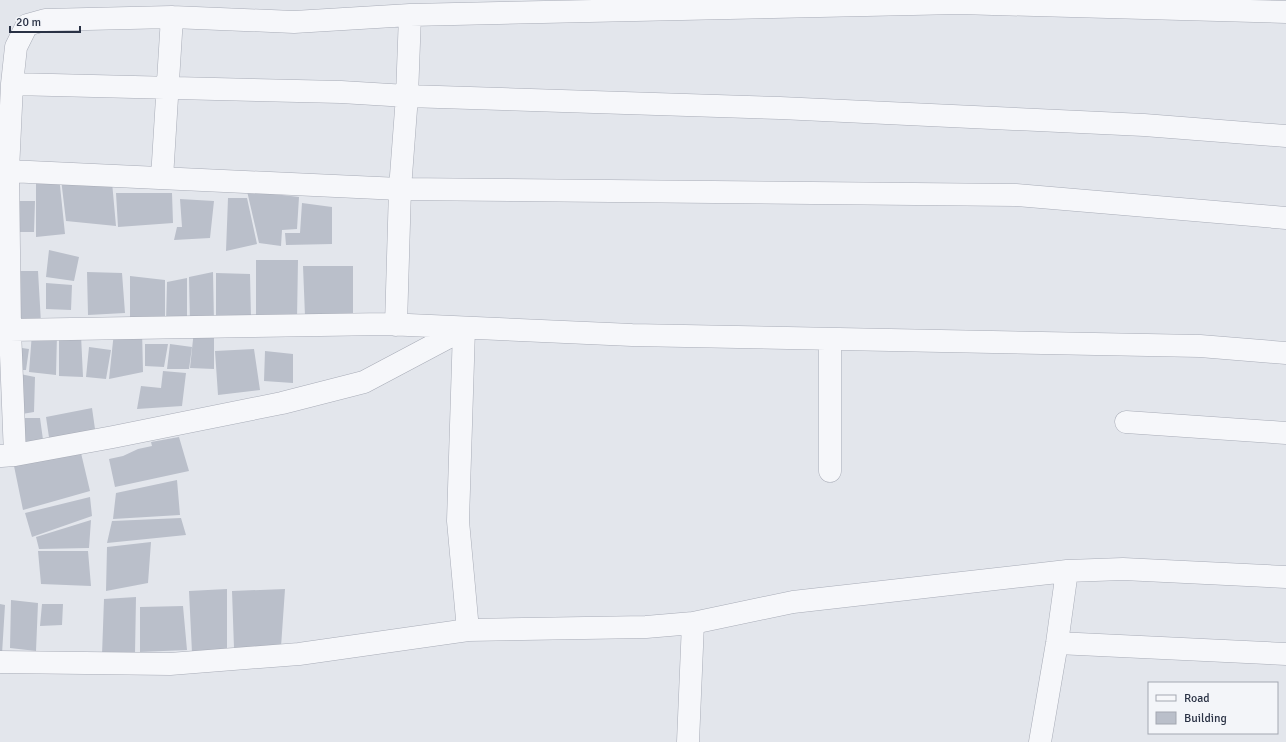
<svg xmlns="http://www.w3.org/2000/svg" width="1286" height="742" viewBox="0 0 1286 742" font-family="Signika,sans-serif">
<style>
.building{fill:#babfca}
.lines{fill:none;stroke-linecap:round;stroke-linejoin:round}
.minor-casing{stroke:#a8acb7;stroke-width:23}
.minor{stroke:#f6f7fa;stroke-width:22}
</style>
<rect width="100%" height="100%" fill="#e3e6ec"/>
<path class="building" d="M36,175L59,176L65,234L36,237Z
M61,179L112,182L116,226L66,221Z
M247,191L299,197L297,229L282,230L281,246L259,243Z
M116,193H172L173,223L118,227Z
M228,198H247L257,244L226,251Z
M180,199L214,201L210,238L174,240L177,227H182Z
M14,201H35L34,232H13Z
M302,203L332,207V244L286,245L285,233H300Z
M49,250L79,257L74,281L46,277Z
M256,260H298L297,319L256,317Z
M303,266H353V315L305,316Z
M14,271H38L41,323L14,324Z
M87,272L122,273L125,313L88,315Z
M213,272L214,323H190L189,277Z
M216,273L250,274L251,318H216Z
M130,276L165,280V324H130Z
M187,278V324L166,323L167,282Z
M46,283L72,285L71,310L46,309Z
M142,330L143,372L109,379L114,332Z
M194,330H214V369L190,368Z
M32,333L57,334L56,375L29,372Z
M59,334L81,335L83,377L59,376Z
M145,344H168L164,367L145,366Z
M170,344L192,347L189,369H167Z
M15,347L29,349L26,370H14Z
M89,347L111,350L106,379L86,377Z
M254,349L260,390L218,395L215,351Z
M265,351L293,354V383L264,381Z
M163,371L186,373L182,406L137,409L141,386L161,388Z
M15,373L35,377L34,412L16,415Z
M92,408L96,436L50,444L46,417Z
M16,418H40L44,447L17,451Z
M179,437L189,471L115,487L109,459L123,456L138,449L152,446L151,442Z
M81,453L90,491L23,510L14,466Z
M177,480L180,515L113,519L116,493Z
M90,497L92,516L32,537L25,513Z
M181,518L186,535L107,543L112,521Z
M91,520L89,548L39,549L36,537Z
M151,542L148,583L106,591L107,547Z
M38,551H88L91,586L41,584Z
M227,589V649L192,653L189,591Z
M285,589L281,647L234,648L232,591Z
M136,597L135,654L102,655L104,599Z
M11,600L38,603L36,651L10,648Z
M0,604L5,605L2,654H0Z
M42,604H63L62,625L40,626Z
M183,606L187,650L140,652V607Z"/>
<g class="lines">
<g class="minor-casing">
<path id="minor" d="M12,84L341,92L407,96L780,108L1144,125L1286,136
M8,171L400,189L1016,195L1286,218
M162,178L172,17
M396,325L400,189L407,96L410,15
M10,330L386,324L632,335L1200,346L1286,353
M830,339V471
M1126,422L1286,433
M15,455L10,330L8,171L12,84L16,47L27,25L45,20L172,17L294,22L410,15L959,3L1286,12
M1,456L15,455L113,437L282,403L364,382L464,329L458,521L468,630
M1057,643L1286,654
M0,662L170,664L299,654L468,630L646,627L693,623L793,602L1067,571L1123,569L1286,577
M688,742L693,623
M1040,742L1057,643L1067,571"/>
</g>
<use href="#minor" class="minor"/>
</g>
<rect x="1148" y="682" width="130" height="52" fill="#f3f5f9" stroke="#a3a7b1"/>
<rect x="1156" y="695" width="20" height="6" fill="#f6f7fa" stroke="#a3a7b1"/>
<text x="1184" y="702" font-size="12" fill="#2a3245">Road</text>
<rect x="1156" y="712" width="20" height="12" fill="#babfca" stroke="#a3a7b1"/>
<text x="1184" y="722" font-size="12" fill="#2a3245">Building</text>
<path d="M10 26v6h70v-6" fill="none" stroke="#2a3245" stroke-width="2"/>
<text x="16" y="26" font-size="12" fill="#2a3245" stroke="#f3f5f9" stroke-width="3" paint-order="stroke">20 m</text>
</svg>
